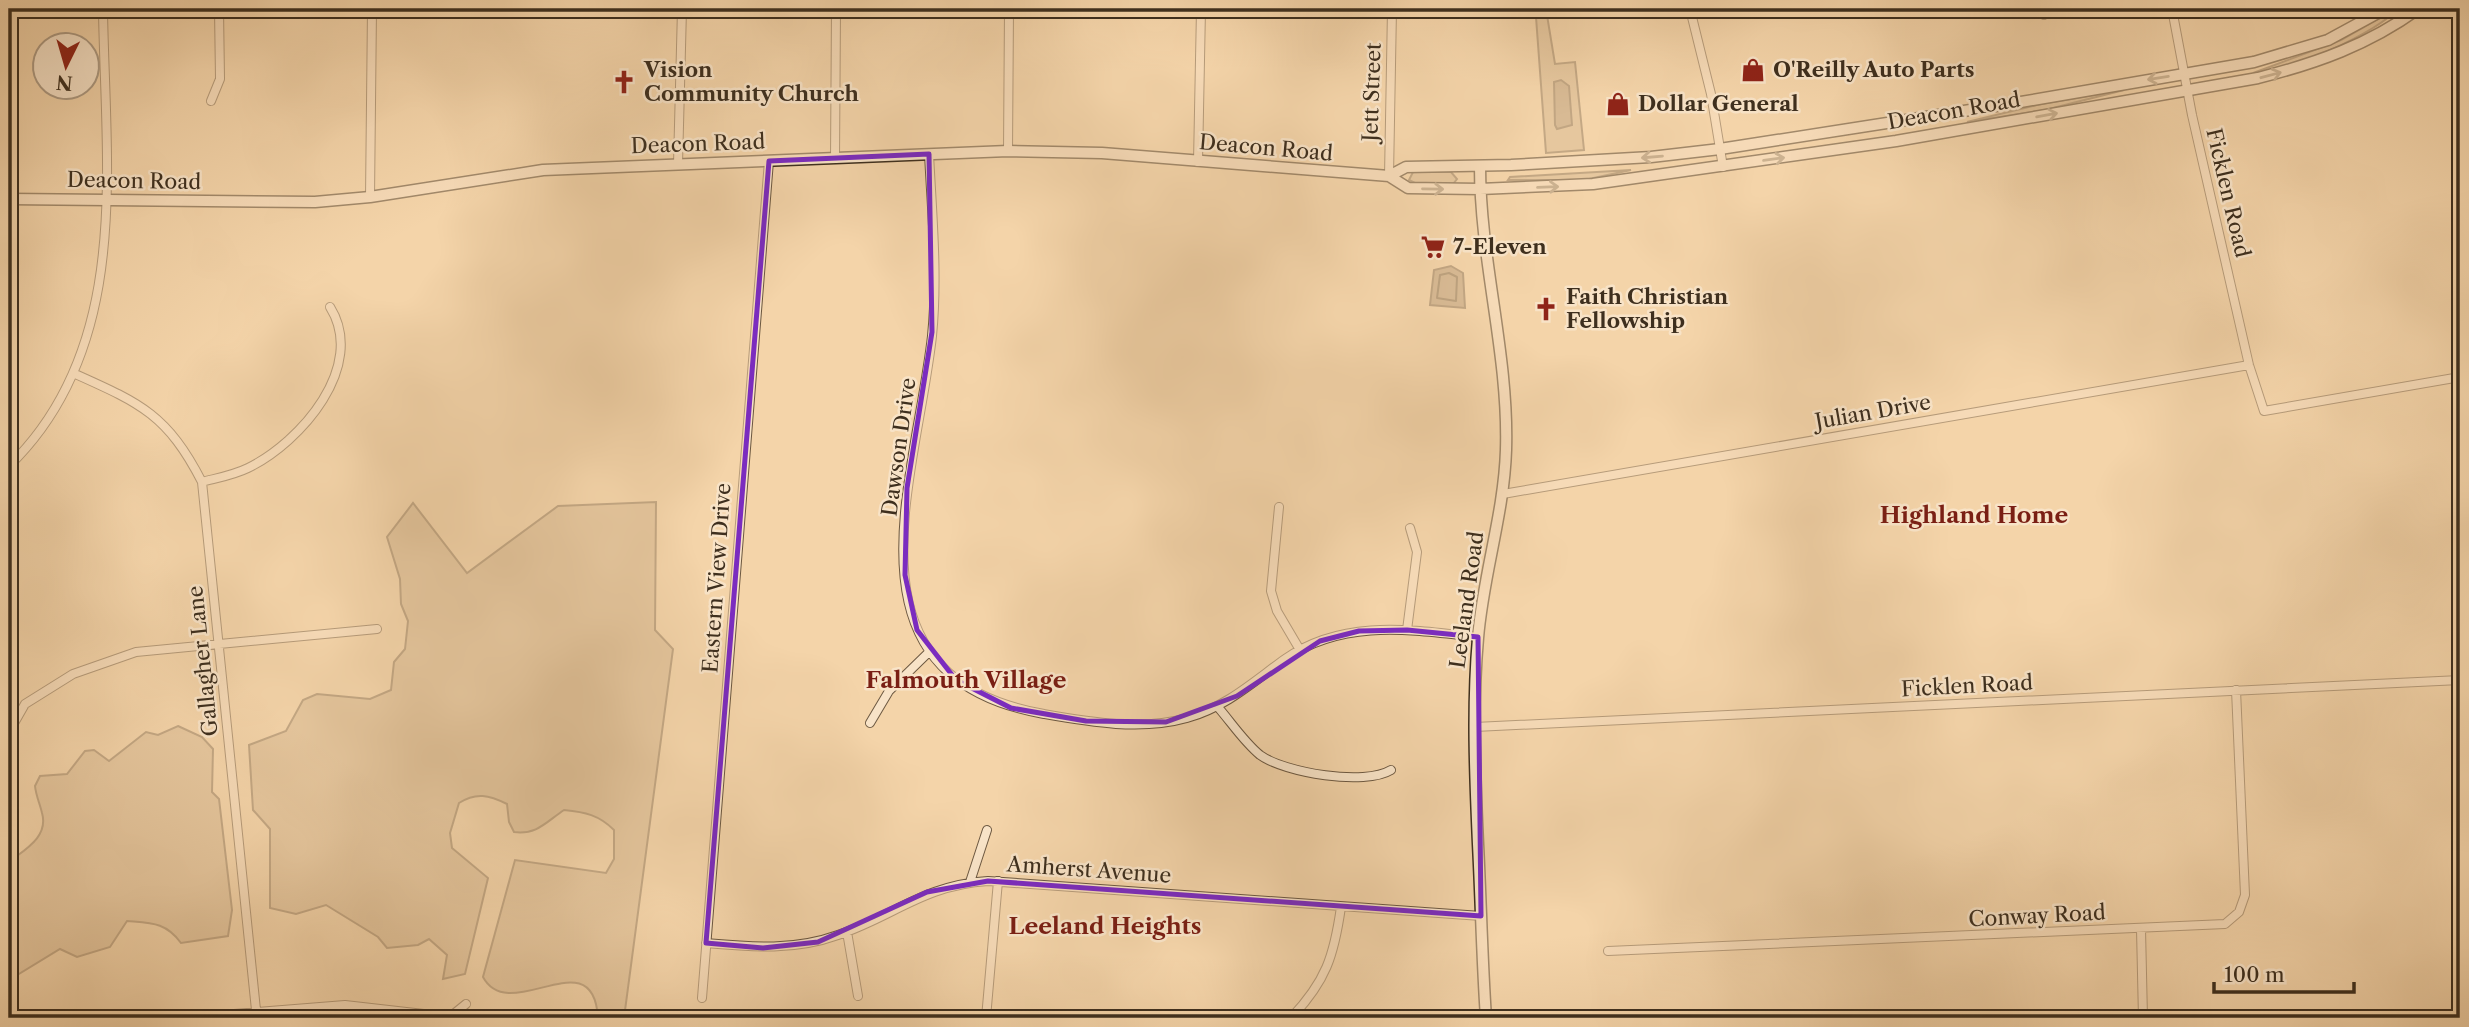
<svg xmlns="http://www.w3.org/2000/svg" width="2469" height="1027" viewBox="0 0 2469 1027" font-family="'Libre Caslon Text',serif">
<style>
.green{fill:#d5b891;stroke:#8a7458;stroke-width:2}
.water{fill:#b69c7a;stroke:#867055;stroke-width:2}
.lines{fill:none;stroke-linecap:round;stroke-linejoin:round}
.shore{stroke:#7a664c;stroke-width:2}
.street-casing{stroke:#6c5841;stroke-width:10}
.secondary-casing{stroke:#3e2f1e;stroke-width:13}
.street{stroke:#f8e3c7;stroke-width:8}
.secondary{stroke:#f8e3c7;stroke-width:10}
.oneway{stroke:#9b8972}
.marked{fill:none;stroke:#7b2cbf;stroke-width:5;stroke-linejoin:round}
.labels{text-anchor:middle;stroke-width:5;stroke-linejoin:round;paint-order:stroke}
.poi-label{font-size:21px;font-weight:bold;fill:#3e2f1e;stroke:#f8e3c7;text-anchor:start}
.street-label{font-size:21px;fill:#3e2f1e;stroke:#f8e3c7}
.neighbourhood-label{font-size:23px;font-weight:bold;fill:#7a1f14;stroke:#f8e3c7}
</style>
<rect width="100%" height="100%" fill="#f4d4a9"/>
<filter id="stains"><feTurbulence type="fractalNoise" baseFrequency=".00286" numOctaves="4"/><feColorMatrix values="0 0 0 0 .2 0 0 0 0 .09 0 0 0 0 .02 0 0 0 .5 -.17"/></filter>
<radialGradient id="worn" r=".72"><stop offset=".6" stop-color="#630" stop-opacity="0"/><stop offset="1" stop-color="#630" stop-opacity=".3"/></radialGradient>
<path class="green" d="M1532,9H1546L1555,64L1575,62L1584,150L1546,153L1536,17Z
M2396,9C2384,30 2280,76 2256,72L2341,40Z
M2124,90L2045,110L1967,122L2041,104Z
M1631,170L1584,180H1508L1510,177Z
M1413,172H1451L1457,179L1453,184L1415,183L1409,180Z
M656,502L655,630L673,649L624,1018H598C593,937 510,1027 483,977L515,860L606,873L614,859V830C599,815 585,812 564,810C546,822 537,835 514,832L509,822L507,804C489,795 476,792 459,803L450,833L452,848L488,878L465,974L443,979L447,955L429,939L418,945L387,948L378,937L326,905L296,914L270,908V829L253,810L249,745L286,731L303,700L317,694L370,699L391,690L394,662L405,649L408,621L401,604L400,579L387,537L413,503L467,573L558,506Z
M178,726L202,737L213,749L212,792L219,799L232,910L228,936L181,943C166,922 151,923 127,921L110,947L77,957L60,949L9,980V862C24,850 49,837 42,813C40,804 36,796 35,786L40,776L67,774L85,751L94,750L109,761L146,732L158,735Z"/>
<path class="water" d="M1561,80L1569,86L1572,125L1557,129L1555,125L1554,82Z
M1451,266L1463,273L1465,308L1430,305L1434,270Z"/>
<g class="lines">
<path class="shore" d="M1449,273L1457,277L1456,301L1437,298L1440,275Z"/>
<g class="street-casing">
<path id="street" d="M1690,9L1711,94L1723,167
M2172,9L2192,115L2249,365L2264,411L2460,377
M2044,15L2051,9
M211,101L220,79L219,9
M1008,151L1009,9
M929,154C932,214 938,276 932,336C916,481 835,677 1044,714C1090,722 1141,731 1187,718C1226,707 1253,682 1285,659C1344,618 1412,630 1478,637
M835,159L836,9
M1198,162L1201,9
M678,164L682,9
M1389,176L1392,9
M370,197L372,9
M73,373C140,403 167,414 202,482L256,1010
M9,466C133,346 105,165 103,9
M202,482C217,478 234,475 248,468C301,442 367,366 330,307
M1503,494L2249,365
M1279,507L1271,591L1277,611L1300,650
M1407,630L1417,552L1410,528
M1217,706C1231,722 1244,742 1260,755C1285,773 1365,786 1391,770
M870,723L889,691L929,652
M1475,727L2460,680
M9,732L25,704L73,674L136,652L377,629
M970,882L987,830
M2141,929L2143,1018
M847,932L858,996
M706,943C752,947 794,951 838,935C894,916 924,885 988,881L1481,916
M1608,951L2225,924L2239,912L2245,895L2236,690
M702,998L769,161
M183,1018L345,1005L450,1017L466,1004
M986,1018L998,881
M1291,1018C1326,981 1334,956 1341,907"/>
</g>
<g class="secondary-casing">
<path id="secondary" d="M1480,166C1480,261 1509,355 1506,450C1504,514 1483,575 1478,638C1472,706 1475,776 1478,844C1481,902 1482,960 1486,1018
M1389,176L1406,167L1511,165L1651,157L1720,149L2015,103L2254,62L2328,40L2385,9
M9,199L315,202L370,197L543,170L1008,151L1102,153L1389,176L1408,188L1480,189L1593,184L1896,141L2258,78C2317,63 2368,45 2418,9"/>
</g>
<use href="#street" class="street"/>
<use href="#secondary" class="secondary"/>
</g>
<defs><path id="oneway-shaft" d="M-6 0H5M1.5-3L5.5 0L1.5 3" fill="none" stroke-width="1.6" stroke-linecap="round" stroke-linejoin="round" transform="scale(1.75)"/></defs>
<g class="oneway">
<use href="#oneway-shaft" transform="translate(2271 75) rotate(-15)"/>
<use href="#oneway-shaft" transform="translate(2158 78) rotate(171)"/>
<use href="#oneway-shaft" transform="translate(2047 115) rotate(-10)"/>
<use href="#oneway-shaft" transform="translate(1652 157) rotate(175)"/>
<use href="#oneway-shaft" transform="translate(1774 159) rotate(-8)"/>
<use href="#oneway-shaft" transform="translate(1548 187) rotate(-2)"/>
<use href="#oneway-shaft" transform="translate(1433 189) rotate(1)"/>
</g>
<path d="M0 0H2469V1027H0ZM929,154L932,332L907,488L905,575L917,630L956,680L1011,708L1086,721L1166,722L1237,696L1320,641L1359,631L1407,630L1478,637L1481,916L988,881L927,892L818,942L763,948L706,943L769,161Z" fill="#f4d4a9" fill-opacity=".55" fill-rule="evenodd"/>
<path class="marked" d="M929,154L932,332L907,488L905,575L917,630L956,680L1011,708L1086,721L1166,722L1237,696L1320,641L1359,631L1407,630L1478,637L1481,916L988,881L927,892L818,942L763,948L706,943L769,161Z"/>
<defs>
<g id="shop-bare" transform="scale(1.89)"><path d="M-5-2.5h2.3a2.7 3.5 0 0 1 5.4 0H5L5.5 6h-11ZM-1.5-2.5h3a1.5 2.3 0 0 0-3 0Z" fill="#8f2418" stroke="#f8e3c7" stroke-width="2.5" paint-order="stroke"/></g>
<g id="church-bare" transform="scale(1.89)"><path d="M-1.2-6h2.4v3.5h3.3v2.4h-3.3V6h-2.4V-.1h-3.3v-2.4h3.3Z" fill="#8f2418" stroke="#f8e3c7" stroke-width="2.5" paint-order="stroke"/></g>
<g id="supermarket-bare" transform="scale(1.89)"><path d="M-6-5.5h2.5l.6 2H6L4.5 2H-2.5L-4.4-4H-6ZM-1.5 3.2a1.3 1.3 0 1 0 .1 0ZM3 3.2a1.3 1.3 0 1 0 .1 0Z" fill="#8f2418" stroke="#f8e3c7" stroke-width="2.5" paint-order="stroke"/></g>
</defs>
<g fill-rule="evenodd">
<use href="#shop-bare" x="1753" y="70"/>
<use href="#church-bare" x="624" y="82"/>
<use href="#shop-bare" x="1618" y="104"/>
<use href="#supermarket-bare" x="1433" y="247"/>
<use href="#church-bare" x="1546" y="309"/>
</g>
<g class="labels">
<g class="poi-label">
<text x="644" y="77">Vision<tspan x="644" dy="24">Community Church</tspan></text>
<text x="1773" y="77">O'Reilly Auto Parts</text>
<text x="1638" y="111">Dollar General</text>
<text x="1453" y="254">7-Eleven</text>
<text x="1566" y="304">Faith Christian<tspan x="1566" dy="24">Fellowship</tspan></text>
</g>
<g class="street-label">
<text transform="translate(1372 92) rotate(-88)" y="7">Jett Street</text>
<text transform="translate(1954 111) rotate(-10)" y="7">Deacon Road</text>
<text transform="translate(698 144) rotate(-2)" y="7">Deacon Road</text>
<text transform="translate(1266 148) rotate(5)" y="7">Deacon Road</text>
<text transform="translate(134 181) rotate(1)" y="7">Deacon Road</text>
<text transform="translate(2228 193) rotate(77)" y="7">Ficklen Road</text>
<text transform="translate(1873 412) rotate(-10)" y="7">Julian Drive</text>
<text transform="translate(899 447) rotate(-82)" y="7">Dawson Drive</text>
<text transform="translate(717 578) rotate(-86)" y="7">Eastern View Drive</text>
<text transform="translate(1467 600) rotate(-82)" y="7">Leeland Road</text>
<text transform="translate(203 661) rotate(-96)" y="7">Gallagher Lane</text>
<text transform="translate(1967 686) rotate(-3)" y="7">Ficklen Road</text>
<text transform="translate(1089 870) rotate(4)" y="7">Amherst Avenue</text>
<text transform="translate(2037 916) rotate(-3)" y="7">Conway Road</text>
</g>
<g class="neighbourhood-label">
<text x="1974" y="523">Highland Home</text>
<text x="966" y="688">Falmouth Village</text>
<text x="1105" y="934">Leeland Heights</text>
</g>
</g>
<rect width="2469" height="1027" fill="none" stroke="#f4d4a9" stroke-width="35"/>
<rect x="10" y="10" width="2448" height="1006" fill="none" stroke="#3e2f1e" stroke-width="3.5"/>
<rect x="18" y="18" width="2434" height="992" fill="none" stroke="#3e2f1e" stroke-width="2"/>
<g transform="translate(66 66) rotate(185)"><circle r="33" fill="#f8e3c7" stroke="#ae9b83" stroke-width="2"/>
<path d="M0-5L12 26L0 18L-12 26Z" fill="#8f2418"/>
<text y="-10" font-size="19" font-weight="bold" text-anchor="middle" fill="#3e2f1e">N</text>
</g>
<path d="M2214 982v10h140v-10" fill="none" stroke="#3e2f1e" stroke-width="3.5"/>
<text x="2224" y="982" font-size="21" fill="#3e2f1e" stroke="#f8e3c7" stroke-width="5" paint-order="stroke">100 m</text>
<rect width="100%" height="100%" filter="url(#stains)"/>
<rect width="100%" height="100%" fill="url(#worn)"/>
</svg>
